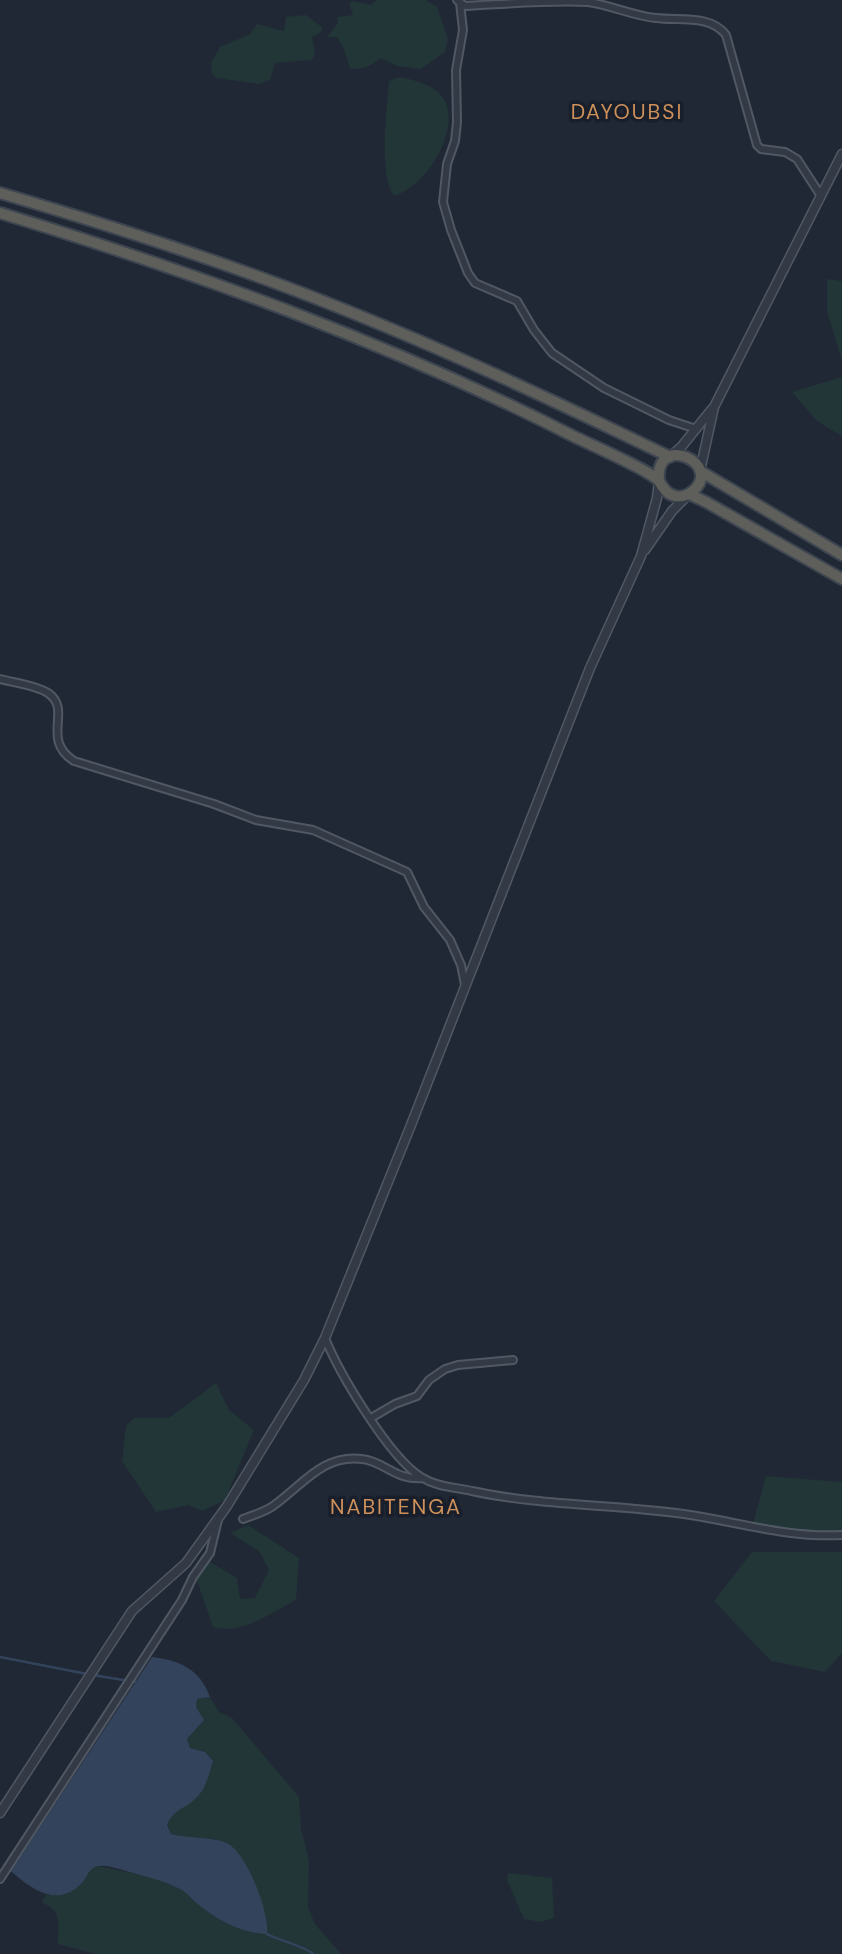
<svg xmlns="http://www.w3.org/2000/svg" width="842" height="1954" viewBox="0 0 842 1954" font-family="'DM Sans',sans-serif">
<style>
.green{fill:#223537}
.water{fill:#33435c}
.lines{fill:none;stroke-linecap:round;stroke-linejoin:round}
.stream{stroke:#33435c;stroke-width:2.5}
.minor-casing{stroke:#505864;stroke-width:10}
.tertiary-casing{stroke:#505864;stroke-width:11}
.trunk-casing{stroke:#3d4550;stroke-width:14}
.minor{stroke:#333a46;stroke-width:6}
.tertiary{stroke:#333a46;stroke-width:8}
.trunk{stroke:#5e5e5b;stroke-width:10}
.labels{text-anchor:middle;stroke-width:7;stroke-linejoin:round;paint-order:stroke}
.quarter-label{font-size:21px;letter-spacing:2px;fill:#cf915b;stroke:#191f2a}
</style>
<rect width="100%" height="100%" fill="#202835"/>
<path class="green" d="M377,0H426L437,7L448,39L445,52L421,69L397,66L380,58C370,67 363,69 350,69L343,47L337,37H327L338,23L337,17L353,15L349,4L353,1L371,5Z
M306,15L323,28L320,33L312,37L315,55L312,60L275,63L270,80L259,84L216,78L212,73L211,63L220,47L250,34L257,24L284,31L286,17Z
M400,77C413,80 431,84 440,94C467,123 426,188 394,196C378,175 387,107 389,81Z
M827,279L842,281V361L827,311Z
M842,377V436L817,421L792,392Z
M216,1383L229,1410L254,1430L225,1500L202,1511L188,1505L156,1512L122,1461L126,1426L134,1418H169Z
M766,1476L842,1482V1535L752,1527Z
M248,1525L299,1558L296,1600C271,1613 242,1635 213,1627L196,1578L207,1560L237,1578L240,1599L255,1598L269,1570L259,1551L230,1533Z
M752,1552H842V1653L825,1672L771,1661L714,1601Z
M210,1697L219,1712L232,1718L299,1797L301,1829L309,1860L308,1907L315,1924L341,1954H95L58,1944C58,1923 63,1911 41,1902L46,1895L67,1894L82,1883L89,1870L99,1866L146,1876L180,1888L200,1906L216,1839H190L171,1835L167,1825L173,1813L196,1798L205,1752L190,1748L187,1739L197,1699Z
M508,1873L552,1878L554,1918L540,1922L524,1919L507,1880Z"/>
<path class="water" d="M152,1657C179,1660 200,1669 210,1697L197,1699L196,1707L204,1720L187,1739L190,1748L205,1752L213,1761C209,1774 206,1789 196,1798C185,1810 175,1807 167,1825L171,1834C188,1839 218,1836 230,1845C248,1857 270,1914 267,1934C241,1933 219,1921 199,1905C192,1900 186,1891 178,1888C162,1880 143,1876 126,1871C118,1869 108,1865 100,1866C88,1867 88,1877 81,1884C57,1908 31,1889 11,1871Z"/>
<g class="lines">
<path class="stream" d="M0,1657L87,1674
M93,1675L135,1682
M267,1934C278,1940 307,1947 313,1954"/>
<g class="minor-casing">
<path id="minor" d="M457,0L465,6C505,4 548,0 588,2C611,5 633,16 656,18C679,21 710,14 726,35L757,145L761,149L785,152L797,159L821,196
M460,3L463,30L456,70L457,122L455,141L447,164L443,202L451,230L468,273L475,283L517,301L534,330L552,353L604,388L669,420L696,429
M0,679C15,683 35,685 48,693C73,710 40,739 74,761L214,804L256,820L313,830L407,872L424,907L450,940L461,965L465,985
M325,1338C339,1373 389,1457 421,1477C437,1487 454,1487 472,1491C541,1506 614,1504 684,1514C739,1522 786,1538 842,1535
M371,1418L395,1404L417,1396L429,1380L445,1369L458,1365L513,1360
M243,1519C253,1515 265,1512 273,1506C302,1486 322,1454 362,1459C384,1461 396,1481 423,1478
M0,1879L182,1600L193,1577L210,1553L218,1520"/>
</g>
<g class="tertiary-casing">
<path id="tertiary" d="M670,457L682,446L712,409
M700,471L714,407L842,154
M645,550L672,511L688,495
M0,1813L132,1611L186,1563L227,1506L304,1380L325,1338L409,1130L590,668L641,556L657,498L659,481"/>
</g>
<g class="trunk-casing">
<path id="trunk" d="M0,193C102,223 203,255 302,293C427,341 549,398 670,457
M0,213C197,273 390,343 573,436C591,445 647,469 658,480C663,486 664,492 672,495C679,498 687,496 692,492C726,464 654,431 659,481
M700,471L842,555
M689,494L706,502L842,579"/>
</g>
<use href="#minor" class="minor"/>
<use href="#tertiary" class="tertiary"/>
<use href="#trunk" class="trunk"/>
</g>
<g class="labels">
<g class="quarter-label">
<text x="627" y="119">DAYOUBSI</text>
<text x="396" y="1514">NABITENGA</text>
</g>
</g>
</svg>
